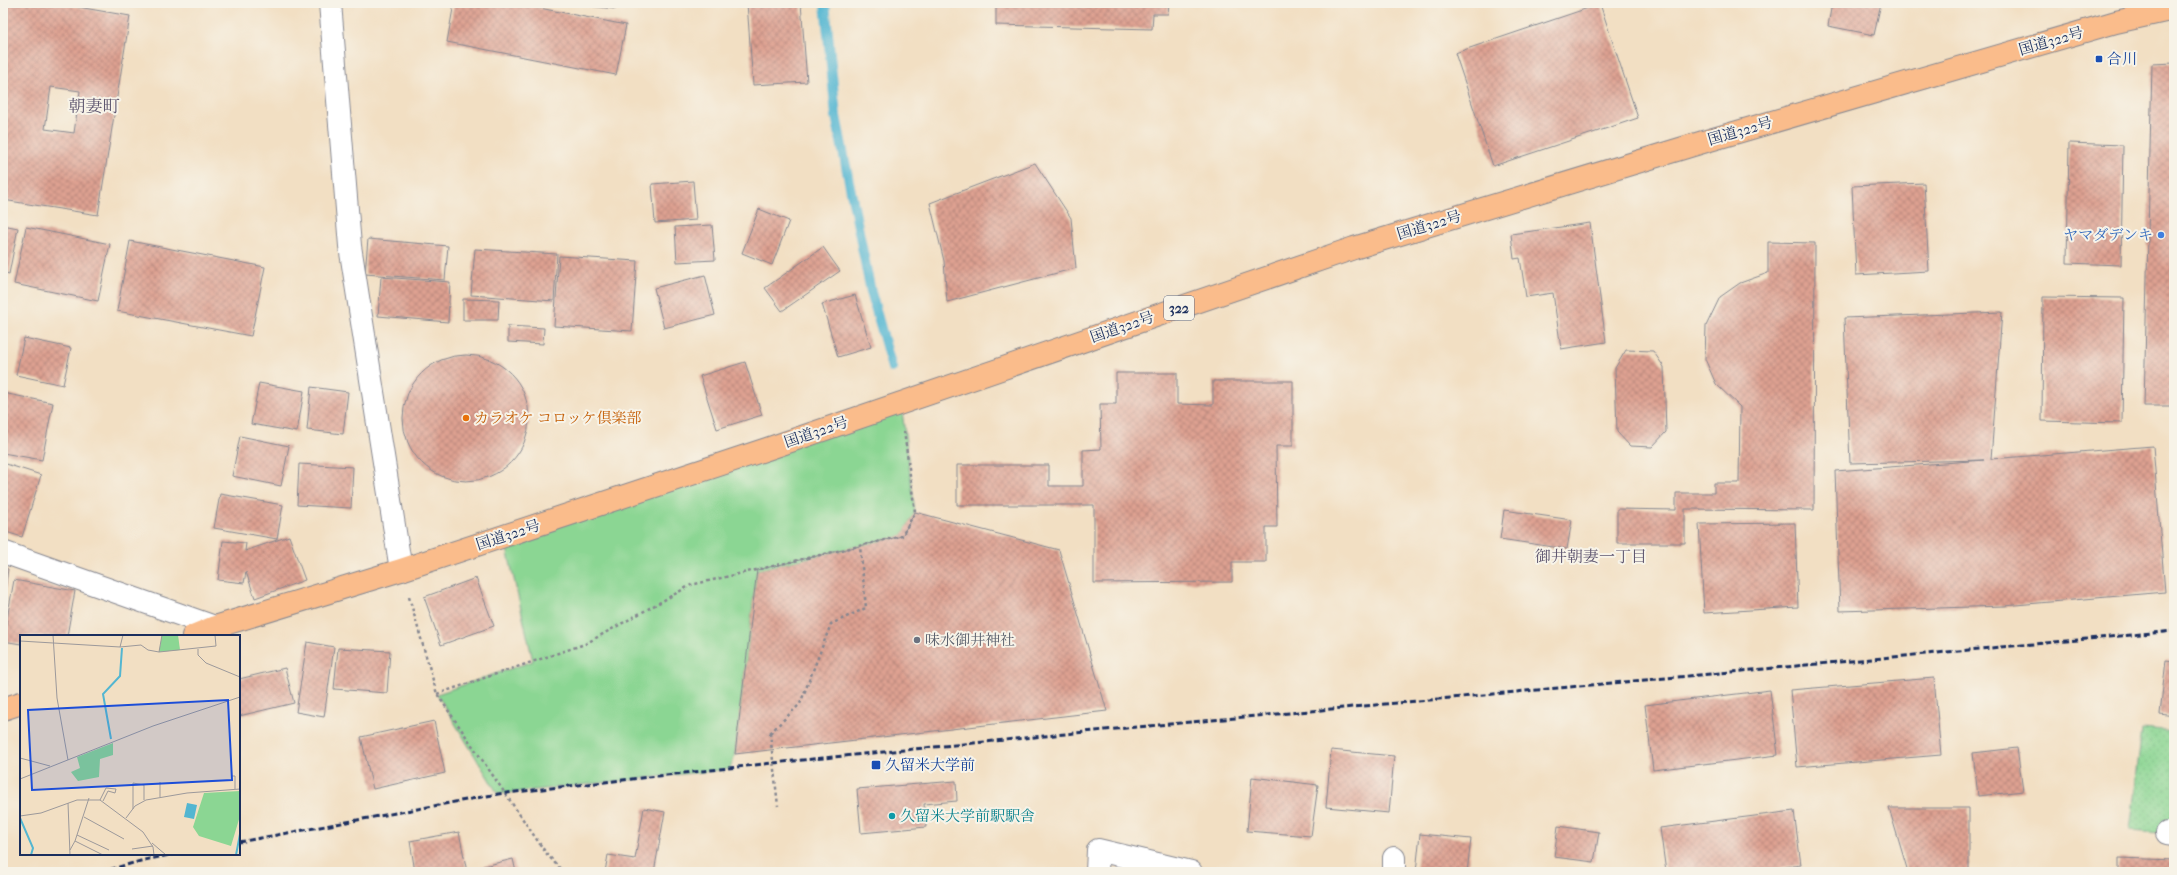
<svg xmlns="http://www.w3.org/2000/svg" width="2177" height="875" viewBox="0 0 2177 875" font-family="'IM FELL French Canon','Noto Serif JP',serif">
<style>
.grass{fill:#8bd693;stroke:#538278}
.park{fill:url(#park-dots);stroke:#538278}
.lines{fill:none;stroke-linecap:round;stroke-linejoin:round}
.stream{stroke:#53b6d1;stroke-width:10}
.building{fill:url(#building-cross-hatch);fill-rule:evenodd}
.minor-casing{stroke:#868790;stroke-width:24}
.trunk-casing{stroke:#868790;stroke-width:24}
.path{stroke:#868790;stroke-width:2.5;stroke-dasharray:3 3;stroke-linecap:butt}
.minor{stroke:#fff;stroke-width:22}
.trunk{stroke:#fabc8b;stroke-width:22}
.rail{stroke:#1b2f5e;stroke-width:3;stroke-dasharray:6 3;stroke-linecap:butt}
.path-bridge{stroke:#868790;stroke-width:2.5;stroke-dasharray:3 3;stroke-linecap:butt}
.transit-dot{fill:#1a4fb4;stroke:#f7f3e8;stroke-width:1.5}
.shop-dot{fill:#3f7fe0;stroke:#f7f3e8;stroke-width:1.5}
.food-dot{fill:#e8710a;stroke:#f7f3e8;stroke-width:1.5}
.worship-dot{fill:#6b7280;stroke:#f7f3e8;stroke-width:1.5}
.culture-dot{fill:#0f9aa8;stroke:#f7f3e8;stroke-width:1.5}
.labels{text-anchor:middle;stroke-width:4;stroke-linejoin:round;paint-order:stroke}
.shield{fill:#f7f3e8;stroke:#5d6a87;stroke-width:1}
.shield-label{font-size:14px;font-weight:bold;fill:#1b2f5e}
.street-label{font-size:15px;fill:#1b2f5e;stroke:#f7f3e8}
.transit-label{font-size:15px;fill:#164399;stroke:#f7f3e8;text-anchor:start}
.shop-label{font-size:15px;fill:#366cbe;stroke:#f7f3e8;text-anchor:end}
.food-label{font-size:15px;fill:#c56008;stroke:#f7f3e8;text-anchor:start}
.worship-label{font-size:15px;fill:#5b616d;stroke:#f7f3e8;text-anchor:start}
.culture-label{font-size:15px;fill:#0d838f;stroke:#f7f3e8;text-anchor:start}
.neighbourhood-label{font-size:16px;fill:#5f5770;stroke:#f7f3e8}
.quarter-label{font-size:17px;fill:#5f5770;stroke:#f7f3e8}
.inset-river{fill:none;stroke:#53b6d1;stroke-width:2}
.inset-road{fill:none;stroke:#9c999b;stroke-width:1}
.view{fill:#1d4ed8;fill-opacity:0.15;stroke:#1d4ed8;stroke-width:2}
.inset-edge{fill:none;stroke:#1b2f5e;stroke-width:2}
</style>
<defs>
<pattern id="park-dots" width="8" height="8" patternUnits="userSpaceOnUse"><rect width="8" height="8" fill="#8bd693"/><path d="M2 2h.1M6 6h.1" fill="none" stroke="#77b881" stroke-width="1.8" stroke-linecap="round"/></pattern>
<pattern id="building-cross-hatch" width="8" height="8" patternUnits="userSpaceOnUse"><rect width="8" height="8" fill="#dea191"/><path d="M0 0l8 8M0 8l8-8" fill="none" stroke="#b3847a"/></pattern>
</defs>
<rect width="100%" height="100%" fill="#f7f3e8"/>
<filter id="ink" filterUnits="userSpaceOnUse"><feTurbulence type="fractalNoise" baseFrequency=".025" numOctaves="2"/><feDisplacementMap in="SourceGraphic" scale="8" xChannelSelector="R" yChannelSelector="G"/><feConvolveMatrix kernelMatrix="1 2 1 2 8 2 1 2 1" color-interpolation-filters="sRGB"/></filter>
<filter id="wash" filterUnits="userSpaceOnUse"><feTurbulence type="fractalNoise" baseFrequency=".012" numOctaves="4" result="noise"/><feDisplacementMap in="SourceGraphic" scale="16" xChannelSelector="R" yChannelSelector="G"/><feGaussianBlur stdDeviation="0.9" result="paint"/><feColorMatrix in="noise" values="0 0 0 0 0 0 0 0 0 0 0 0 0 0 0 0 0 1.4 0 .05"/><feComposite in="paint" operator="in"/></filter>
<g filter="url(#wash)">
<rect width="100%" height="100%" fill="#f2dfc3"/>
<path class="grass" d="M901,403L915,512L902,536L757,570L735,754L730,769L498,794L437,694L533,661L504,536Z"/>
<path class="park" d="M2142,729L2174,732V834L2130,831Z"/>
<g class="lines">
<path class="stream" d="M825,3L836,116L871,292L892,368"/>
</g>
<g id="blocks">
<path class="building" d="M3,3H55L130,16L98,215L3,200ZM51,87L80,91L74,133L45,129Z
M454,3H514L626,25L616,75L447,42Z
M588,3H616V9L588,6Z
M747,3H801L807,82L753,85Z
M996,3H1169L1168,14H1153L1152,29L996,25Z
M1832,3H1881L1874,35L1828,26Z
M1600,4L1638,118L1493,166L1455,53Z
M2174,63V406H2144L2152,64Z
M2069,143L2123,145L2121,265L2067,263Z
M1035,163L1071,218L1076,268L947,302L944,261L930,203Z
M693,181L696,220L655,223L652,184Z
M1924,183L1929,271L1856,275L1852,186Z
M759,209L789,221L772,265L742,253Z
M1590,223L1606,342L1561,349L1553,293L1526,297L1520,258L1514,259L1511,234Z
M3,225L18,228L9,274L3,272Z
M712,225L715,260L677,262L675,227Z
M26,227L110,244L98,301L14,284Z
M368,239L448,246L445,280L365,274Z
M130,241L265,267L251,336L117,311Z
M1768,242L1815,243L1814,510L1685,509V543H1617V509L1676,510V493H1714V483H1739L1740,407L1716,384L1705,359L1706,326L1720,297L1740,283L1768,273Z
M823,247L840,271L782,311L765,288Z
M475,249L557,254L554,301L471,295Z
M559,256L637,261L632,331L554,326Z
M705,275L715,315L664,328L654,288Z
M381,277L450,282L448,322L378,316Z
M855,295L871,347L838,357L822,304Z
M2043,297L2124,298L2122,423L2042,421Z
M463,299L499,300L498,320H463Z
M2002,312L1991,459L2153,446L2165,592L2004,606L1840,611L1835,471L1984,460L1850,463L1844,318Z
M508,326L544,328L543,344L508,342Z
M24,338L71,348L63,385L16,375Z
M1626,350L1653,351L1664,367L1666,432L1652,447L1630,446L1617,432L1615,368Z
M403 418a63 63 0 1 1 126 0a63 63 0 1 1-126 0Z
M745,362L762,415L717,429L700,376Z
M1116,373H1177V404L1213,405V381H1293V446H1276L1277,527H1266V562H1232V582L1094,583V505H957V465H1049V486H1083V450L1101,449L1100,404H1116Z
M259,383L304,391L297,432L251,424Z
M311,387L348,392L343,434L307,430Z
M3,393L53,403L42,460L3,453Z
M240,436L289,446L281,486L232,476Z
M3,463L41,475L22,537L3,531V513L6,504L3,503Z
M299,464L353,467L351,508L297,505Z
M220,494L283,505L277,539L214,528Z
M1504,510L1572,520L1567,549L1500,539Z
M915,512L1059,550L1107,711L735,754L757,570L902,536Z
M1795,523L1798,607L1704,613L1699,524Z
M289,536L305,580L255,598L246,572L244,583L218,580L223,541L246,543L245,551Z
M3,568L8,569L4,598H3Z
M476,578L494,626L441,645L424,597Z
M14,580L75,591L67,636H21V644L3,641Z
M307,642L334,647L324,717L296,712Z
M338,648L390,651L387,693L334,689Z
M2166,660L2174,661V716L2160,714Z
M285,668L294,703L239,716V679Z
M1934,678L1941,755L1797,767L1790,690Z
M1770,690L1778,755L1653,770L1645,705Z
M434,721L445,773L373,789L361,737Z
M2017,748L2023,791L1978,796L1973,753Z
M1331,750L1394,756L1389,813L1326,807Z
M1252,777L1318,785L1311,836L1247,831Z
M956,781L957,801L924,804L926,827L861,833L857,789Z
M644,808L665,812L654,872H605L608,855L635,859Z
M1889,808H1969V872H1908Z
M1794,811L1801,865L1747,872H1666L1660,828Z
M1558,826L1599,832L1594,862L1554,857Z
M459,832L467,872H415L410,841Z
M1420,834L1471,839L1467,872H1416Z
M2119,858L2174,860V872H2119Z
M513,859L516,872H481L480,867Z"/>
</g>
</g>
<g filter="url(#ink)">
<use href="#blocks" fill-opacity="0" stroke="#868790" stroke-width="1"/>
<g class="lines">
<g class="minor-casing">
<path id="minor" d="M330,3L350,246L401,570
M3,552L215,627
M2167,833L2174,834
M1097,872L1098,850L1191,872
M1394,872V858"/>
</g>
<g class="trunk-casing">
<path id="trunk" d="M193,636L215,627L401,570L767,449L1354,248L1703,142L2116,22L2174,9
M3,709L21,703"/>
</g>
<path class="path" d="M409,597L437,694L546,853L563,872
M437,694L585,644L691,585L902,536L915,512L904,431
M770,733L800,704L831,624L866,608L860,546"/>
<use href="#minor" class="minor"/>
<use href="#trunk" class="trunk"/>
<path class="rail" d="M239,842L498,794L773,763L1105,730L2174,631
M101,872L144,860L175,854"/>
<path class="path-bridge" d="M770,733L778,806"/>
</g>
</g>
<g class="transit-dot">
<rect x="2095" y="55" width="8" height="8" rx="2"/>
<rect x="871" y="760" width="10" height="10" rx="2"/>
</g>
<circle class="shop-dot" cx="2161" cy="235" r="4"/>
<circle class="food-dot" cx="466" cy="418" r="4"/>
<circle class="worship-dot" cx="917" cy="640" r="4"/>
<circle class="culture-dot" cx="892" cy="816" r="4"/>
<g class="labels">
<rect class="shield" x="1164" y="296" width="30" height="24" rx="3"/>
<g class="shield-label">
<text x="1179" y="313">322</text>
</g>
<g class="street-label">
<text transform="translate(2051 41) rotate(-16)" y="5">国道322号</text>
<text transform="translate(1740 131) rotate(-16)" y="5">国道322号</text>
<text transform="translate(1429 225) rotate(-17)" y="5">国道322号</text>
<text transform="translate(1122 327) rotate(-19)" y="5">国道322号</text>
<text transform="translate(816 432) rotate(-19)" y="5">国道322号</text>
<text transform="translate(508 535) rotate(-18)" y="5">国道322号</text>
</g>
<g class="transit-label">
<text x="2107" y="64">合川</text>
<text x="885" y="770">久留米大学前</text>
</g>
<g class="shop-label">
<text x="2153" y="240">ヤマダデンキ</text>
</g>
<g class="food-label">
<text x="474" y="423">カラオケ コロッケ倶楽部</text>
</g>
<g class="worship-label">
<text x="925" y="645">味水御井神社</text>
</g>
<g class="culture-label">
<text x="900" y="821">久留米大学前駅駅舎</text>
</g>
<g class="neighbourhood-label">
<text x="1591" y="562">御井朝妻一丁目</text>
</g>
<g class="quarter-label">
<text x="94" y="112">朝妻町</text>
</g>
</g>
<g transform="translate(20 635)">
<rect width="220" height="220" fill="#f2dfc3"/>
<path d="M93,108V120L80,124L79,142L58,146L51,137L60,133L57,122ZM220,156V181L211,211L179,201L173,192L184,158Z" fill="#8bd693"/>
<path d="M142,0H158L160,15L139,17Z" fill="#8bd693"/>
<path d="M167,168L177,170L174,184L164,182Z" fill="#53b6d1"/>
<path class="inset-river" d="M91,104L83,59L100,41L102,13M0,183L13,213L11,220M216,220L220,199"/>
<path class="inset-road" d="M33,0L37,63L48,125M0,6L100,12L121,10L128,15L139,17L196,11L195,0M100,12L103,0M178,14V20L186,28L220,42M139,17L142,0M0,123L30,131M211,141H215V154M0,144L133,91L220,62M140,147V162M80,165L86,153L96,154L95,158L88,156L83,166M48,168L50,220M113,174V148L124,150V165M0,181L21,178L57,165H80L123,197L133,212L134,220M64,182L104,204M106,183L115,171L126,165L167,158L220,154M57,200L89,215M55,206L83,220M132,208L146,220M112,214L133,211M50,215L55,206L69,163"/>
<path class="view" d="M208,65L212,145L12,155L8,75Z"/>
<rect width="220" height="220" class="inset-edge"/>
</g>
<rect width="2177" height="875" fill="none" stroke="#f7f3e8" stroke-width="16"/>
</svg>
